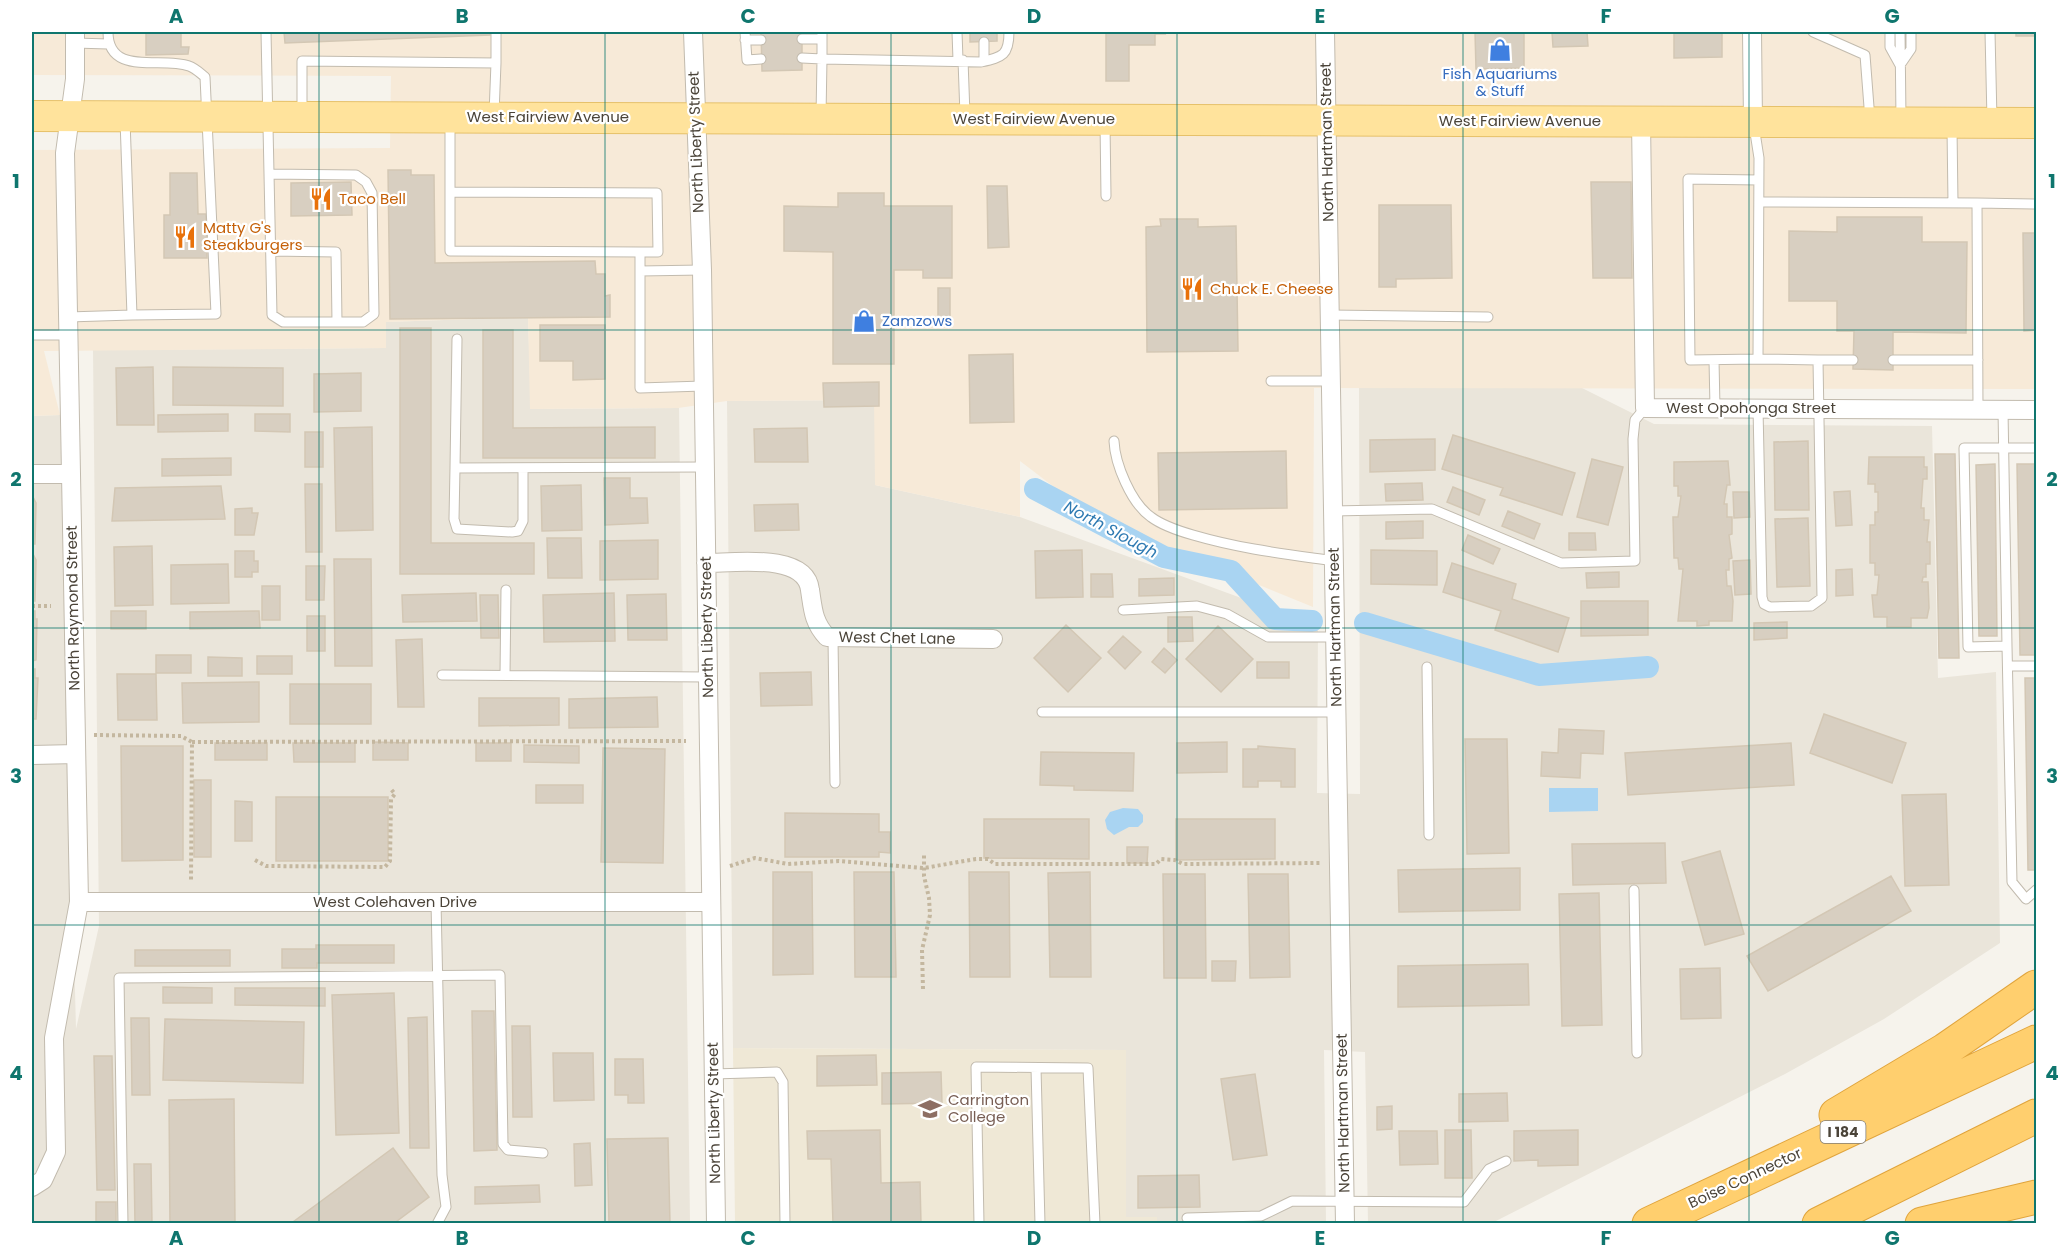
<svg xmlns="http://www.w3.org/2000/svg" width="2068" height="1255" viewBox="0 0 2068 1255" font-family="Poppins,sans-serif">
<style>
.residential{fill:#eae5da}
.commercial{fill:#f7ead8}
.education{fill:#efe8d6}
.water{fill:#a9d4f2}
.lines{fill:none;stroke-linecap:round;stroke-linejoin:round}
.canal{stroke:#a9d4f2;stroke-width:22}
.building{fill:#d8cfc1;stroke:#d3c7b4;stroke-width:1.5}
.service-casing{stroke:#c2bbae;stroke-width:11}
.minor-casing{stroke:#c2bbae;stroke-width:20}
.primary-casing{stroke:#e6c16a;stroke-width:32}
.motorway-casing{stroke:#e0a43c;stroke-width:35}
.path{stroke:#c4b79f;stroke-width:4;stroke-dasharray:3 3;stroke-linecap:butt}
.service{stroke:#fff;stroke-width:9}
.minor{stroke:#fff;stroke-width:18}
.primary{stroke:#ffe39c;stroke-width:30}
.motorway{stroke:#ffcf6e;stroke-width:33}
.grid{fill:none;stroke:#0f766e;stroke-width:1.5;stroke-opacity:0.55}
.labels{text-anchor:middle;stroke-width:4.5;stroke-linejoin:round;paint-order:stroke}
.shield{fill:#fff;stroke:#817c74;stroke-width:1.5}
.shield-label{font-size:14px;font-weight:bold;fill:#4b4439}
.shop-label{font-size:15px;fill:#366cbe;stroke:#fff}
.street-label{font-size:15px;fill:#4b4439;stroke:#fff}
.food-label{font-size:15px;fill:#c56008;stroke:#fff;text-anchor:start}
.education-label{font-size:15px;fill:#785e54;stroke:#fff;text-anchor:start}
.water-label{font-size:16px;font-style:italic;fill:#2e7ab2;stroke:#fff}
.neatline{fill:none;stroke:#0f766e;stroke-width:2}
.grid-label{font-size:20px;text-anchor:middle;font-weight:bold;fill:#0f766e}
</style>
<rect width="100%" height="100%" fill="#f6f3ec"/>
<path class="residential" d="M528,317L531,409L679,408L690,1223H32V416L60,415L76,1029L99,926L93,350L385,348L386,322Z
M1359,387H1580L1654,424L1932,426L1938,678L1996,672L2000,943L1884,1019L1785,1074L1492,1223H1368L1365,1052L1324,1050L1326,1223L1157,1224V1217H1126V1050L733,1048L727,401L875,400V485L1020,517L1318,626L1317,793L1360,794Z"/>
<path class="commercial" d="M32,32H2036V389L1314,388L1313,607L1096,519L1020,461V517L875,485L874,400L727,401L678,408L530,409L528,317L386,322V348L44,351L60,415L32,416V150L390,148L391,76L32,75Z"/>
<path class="education" d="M733,1048L1126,1050V1217H1157V1223H735Z"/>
<path class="water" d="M1549,788H1598V811L1549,812Z
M1123,808L1138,809L1143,815V822L1138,827H1129L1114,835L1107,829L1105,820L1110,812Z"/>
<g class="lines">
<path class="canal" d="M1035,489L1164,557L1231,571L1275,619L1312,621
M1365,623L1539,675L1648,667"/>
</g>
<path class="building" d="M128,32H222V33H181V47H189L188,54L146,55V32Z
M284,32H490V35L285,43Z
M761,32H802V70L762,71Z
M861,32H943L861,33Z
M970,32H997V41L970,42Z
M1106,32H1164L1165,34H1155V45H1129V81H1106Z
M1475,32H1524V68L1476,69Z
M1552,32H1587L1588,46L1553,47Z
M1674,32H1722V57L1674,58Z
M2016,32H2036V36H2016Z
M388,170H411V175H434L435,263L595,261L596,274H605V296L610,295V317L390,319Z
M170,173H197L198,214H206L207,258H164V215H170Z
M351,182L352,215L291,216V183Z
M1591,182H1631L1632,278H1593Z
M987,186H1007L1009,247L988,248Z
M838,193H884V206H952V278H923V270H894V364H833V252L784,251V206L838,207Z
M1379,205H1451L1452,278L1396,279V287H1379Z
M1837,217H1922V242H1967L1966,333L1893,332V370L1853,369L1854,331H1837V301H1789V231L1837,232Z
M1160,219H1198V227L1236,226L1238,351L1147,352L1146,227L1161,226Z
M2023,233H2036V330L2024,331Z
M938,288H950V318H938Z
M540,325H605V379L573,380V361H540Z
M400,328H431V543H534V574H400Z
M483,330H513V428L655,427V458H483Z
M1013,354L1014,422L970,423L969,355Z
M153,367L154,425H117L116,368Z
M173,367L283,368V406L173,405Z
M361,373V411L314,412V374Z
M879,382V406L824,407L823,383Z
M228,414V431L158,432V415Z
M255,414H290V432L255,431Z
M372,427L373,530L336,531L334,428Z
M807,428L808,462H755L754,429Z
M305,432H323V467H305Z
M1453,435L1575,473L1562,515L1500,495L1503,488L1442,469Z
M1435,439V470L1370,472V440Z
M1808,441L1809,510H1775L1774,442Z
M1286,451L1287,508L1159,510L1158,453Z
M1935,454H1955L1959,658H1939Z
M1869,457H1924V467H1927V479H1923L1921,508H1924V520H1929L1927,542H1930V564H1926V577H1923L1922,582H1928L1929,608L1927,618H1911V627H1887V617H1874L1872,595H1877L1879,575H1875V563H1870V525H1875V512H1878V492H1875V484H1868Z
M231,458V475L162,476V459Z
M1592,459L1623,467L1608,525L1577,517Z
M1728,461L1730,485H1727L1724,504H1727V517H1732V534L1729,535L1732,558L1729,559V570H1726L1727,586H1731L1733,601L1732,621H1709V625L1697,626V621H1678L1683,569H1679L1678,558H1674L1673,517H1678L1681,496H1678V486H1674V462Z
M1995,464L1997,636H1979L1976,465Z
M2017,464H2036V655H2020Z
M604,478H630V498H647L648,523L605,525Z
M1422,483L1423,500L1386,501L1385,484Z
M305,484H322V552H306Z
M581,485L582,530L542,531L541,486Z
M221,486L225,519L112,521L115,488Z
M1453,487L1485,500L1479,515L1447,502Z
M1850,491L1852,525L1836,526L1834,492Z
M1733,492H1749L1750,517L1734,518Z
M32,495L36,503L35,544H32Z
M798,504L799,530L755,531L754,505Z
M252,508V513H258L254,535H235V509Z
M1508,511L1540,524L1534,539L1502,526Z
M1808,518L1810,586L1777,587L1775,519Z
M1423,521V538L1386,539V522Z
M1569,533H1595L1596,550H1569Z
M1468,535L1500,549L1493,564L1462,550Z
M547,538H581L582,578H548Z
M658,540V579L600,580V541Z
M152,546L153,605L115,606L114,547Z
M1082,550L1083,597L1036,598L1035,551Z
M1371,550L1437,551V585L1371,584Z
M235,551H254V561H258V572H252V577H235Z
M32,552L36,560L35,601H32Z
M334,559H371L372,666H335Z
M1750,560L1751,594L1735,595L1733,561Z
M1452,563L1516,584L1512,599L1569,618L1558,652L1495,630L1501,611L1443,592Z
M228,564L229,603L171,604V565Z
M306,566H325L324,600H306Z
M1852,569L1853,595L1836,596V570Z
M1619,572V587L1587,588L1586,573Z
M1091,574H1112L1113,597H1091Z
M1174,578V595L1139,596V579Z
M262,586H280V620H262Z
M476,593L477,621L403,622L402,595Z
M614,593L615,641L544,642L543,595Z
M666,594L667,640H628L627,595Z
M480,595H498L499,638H481Z
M1581,601H1648V635L1581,636Z
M32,611H35V619H37L36,660L32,661Z
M111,611H146V629H111Z
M259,611L260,628L190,629V612Z
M307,616H325V651H307Z
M1168,617H1192L1193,641L1168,642Z
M1787,622V638L1754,640V623Z
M1066,625L1101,658L1068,692L1034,658Z
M1218,626L1253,659L1221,692L1186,659Z
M1123,636L1141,652L1125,669L1108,652Z
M422,639L424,707H398L396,640Z
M1164,648L1177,660L1165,673L1152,662Z
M156,655H191V673H156Z
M257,656H292V674H257Z
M208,657L242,658V676H208Z
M1257,662H1289V678H1257Z
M32,669H35V678H38L36,719H32Z
M811,672L812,705L761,706L760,673Z
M117,674H156L157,720H118Z
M2025,678H2036V870H2028Z
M259,682V722L183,723L182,683Z
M290,684H371V724H290Z
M657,697L658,727L569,728V699Z
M479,698H559V725L479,726Z
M1824,714L1906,743L1892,783L1810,753Z
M1559,729L1604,731L1603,754L1581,753L1580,778L1541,776L1542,752L1558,753Z
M1465,739H1507L1509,853L1467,854Z
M373,742L408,743V760H373Z
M1227,742V772L1177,773V743Z
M215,743H267V760H215Z
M293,743H355V762H294Z
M476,743H511V761H476Z
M1791,743L1794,785L1628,795L1625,753Z
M524,745L579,746V763L524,762Z
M121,746H183V860L122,861Z
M1258,746L1295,749V787H1281V781H1258V787H1243V749H1258Z
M603,748L665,749L663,863L601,862Z
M1041,752L1134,753L1133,791L1074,790V786L1040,785Z
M194,780H211V857H194Z
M536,785H583V803H536Z
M1946,794L1949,885L1905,886L1902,795Z
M276,797H388V861H276Z
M235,801L252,802V841H235Z
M785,813L879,814V832H890V853L879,852V857H785Z
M984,819H1089V859L984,858Z
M1176,819H1275V859L1176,860Z
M1665,843L1666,883L1573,885L1572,844Z
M1127,847H1148L1147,863H1127Z
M1720,851L1744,934L1705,945L1682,862Z
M1520,868V910L1399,912L1398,870Z
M773,872H812L813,974L773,975Z
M854,872H894L896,977H855Z
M969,872H1009L1010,977H970Z
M1090,872L1091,977H1050L1048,873Z
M1163,874H1205L1206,978H1164Z
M1248,874H1288L1290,977L1250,978Z
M1891,876L1911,911L1768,991L1747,956Z
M1599,893L1602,1025L1562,1026L1559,894Z
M316,945H394V963H317V968H282V949H316Z
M135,950H230V966H135Z
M1212,961H1236L1235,981H1212Z
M1528,964L1529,1005L1398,1007V966Z
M1720,968L1721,1018L1681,1019L1680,969Z
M163,987L212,988V1003H163Z
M235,988H325V1006L235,1005Z
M394,993L399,1133L336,1135L332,995Z
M472,1011H494L497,1150L474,1151Z
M427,1017L429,1148H410L408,1018Z
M131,1018H149L150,1095H132Z
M165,1019L304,1022L303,1083L163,1080Z
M512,1026H530L532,1117H513Z
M553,1053H593L594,1100L554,1101Z
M876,1055L877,1085L817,1086V1056Z
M94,1056H112L115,1190H97Z
M615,1059H643L644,1103H628V1095H615Z
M941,1072L942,1103L882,1104V1073Z
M1255,1074L1267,1155L1233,1160L1221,1079Z
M1507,1093L1508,1121L1459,1122V1094Z
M234,1099L235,1224H170L169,1100Z
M1392,1106V1129L1377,1130V1107Z
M880,1130L881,1183L920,1182L921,1224H833L831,1159H808L807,1131Z
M1445,1130H1471L1472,1178H1445Z
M1578,1130V1165L1538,1166V1160L1514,1161V1131Z
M1399,1131H1437L1438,1164L1400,1165Z
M668,1138L670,1224H609L607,1139Z
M590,1143L592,1185L575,1186L574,1144Z
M393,1148L429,1197L393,1224H294L293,1222Z
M134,1164H151L152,1224H135Z
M1199,1175L1200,1207L1138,1208V1176Z
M539,1185L540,1202L475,1204V1187Z
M96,1202H116V1224H96Z"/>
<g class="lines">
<g class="service-casing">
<path id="service" d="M108,32C108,77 162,56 189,66C195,68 200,73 205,77L216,314L132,315L125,120
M266,32L272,315L283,322H363L374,314L372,193L366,182L356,175L269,174
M745,32L747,60L761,59
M957,32L958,60
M1813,32L1865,55L1870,120
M1890,32V47L1900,65L1911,49V32
M1900,32L1901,119
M1990,32L1992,120
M802,39H822
M745,40H761
M984,42V61
M75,43L108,44
M802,58L822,59V32
M963,60L965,115
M302,113V61L496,63V32
M494,114L496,63
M821,116L822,59L981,62C1003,57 1009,55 1009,32
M450,122V251L640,252V388L703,386
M1105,123L1106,196
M1754,126L1759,158L1758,359L1818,360L1822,598L1811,606L1770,607L1764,604L1762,597L1758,408
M1952,128L1953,203
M450,192L657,193L658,252H640
M1759,202L1977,203L1978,410
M1977,203L2036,204
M271,251L336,252L337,322
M640,271L702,270
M1329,315L1488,317
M68,317L132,315
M32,335H69
M457,339L455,468L705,467
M1758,359L1690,360L1688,179L1759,180
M1714,360L1715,408
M1818,360H1853
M1893,360H1978
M1271,381H1331
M2003,410L2007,646
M1114,441C1115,464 1131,503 1151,517C1163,526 1179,531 1193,535C1241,549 1285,554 1334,561
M2036,448H1964L1968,647L2007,646L2012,882L2026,899L2036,890
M455,468L454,519L457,529L512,532L518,531L523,521V468
M1333,511L1432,509L1561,563L1635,561L1633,439L1635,420L1645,408
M1123,610L1197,606L1227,614L1268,637H1335
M833,638L835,783
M2008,666H2036
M1427,667L1429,835
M442,675L707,677
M505,675L506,590
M1042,712H1336
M1634,890L1637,1053
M436,902L442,1175L446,1207L437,1224
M1036,1068L1040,1224
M713,1074L777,1072L783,1082L785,1224
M1187,1218L1261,1216L1292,1201L1464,1202L1489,1169L1506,1161
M123,1224L119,978L500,975L503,1144L508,1150L543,1153
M979,1224L976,1067L1088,1068L1095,1224"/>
</g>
<g class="minor-casing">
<path id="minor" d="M693,32L702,270L716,1224
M1325,32L1345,1224
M1752,32L1753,122
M1641,121L1645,408L2036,410
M32,474H71
M706,563C733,563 806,552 810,590C813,609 813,622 827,637L993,639
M32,755L76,754
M79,902H711
M32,1187L43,1180L56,1152L54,1038L79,902L65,153L75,79V32"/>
</g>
<g class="primary-casing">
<path id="primary" d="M32,116L2036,123"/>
</g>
<g class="motorway-casing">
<path id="motorway" d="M1836,1115L1945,1050L2036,987
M1649,1224L2036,1042
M1819,1224L2036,1116
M1922,1224L2036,1197"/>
</g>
<path class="path" d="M32,606H51
M94,735L181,736L192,742L191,881
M192,742L686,741
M255,860L266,866L385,867L390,861L391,799L395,794L390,788
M730,866L755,858L788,864L839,861L924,868L976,859H988L995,864H1156L1161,859L1175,860L1183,864L1320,863
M923,989L922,950L930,915L929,898L924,876V855"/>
<use href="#service" class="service"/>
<use href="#minor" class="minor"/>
<use href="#primary" class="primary"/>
<use href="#motorway" class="motorway"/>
</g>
<path class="grid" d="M319,32V1224M605,32V1224M891,32V1224M1177,32V1224M1463,32V1224M1749,32V1224M32,330H2036M32,628H2036M32,925H2036"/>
<defs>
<g id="shop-bare" transform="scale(1.8)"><path d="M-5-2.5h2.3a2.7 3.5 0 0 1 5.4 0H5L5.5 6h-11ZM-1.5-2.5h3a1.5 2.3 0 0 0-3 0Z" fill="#3f7fe0" stroke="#fff" stroke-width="2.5" paint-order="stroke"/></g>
<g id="restaurant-bare" transform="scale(1.8)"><path d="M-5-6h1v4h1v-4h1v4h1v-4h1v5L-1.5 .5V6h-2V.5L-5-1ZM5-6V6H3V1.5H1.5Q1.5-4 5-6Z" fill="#e8710a" stroke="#fff" stroke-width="2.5" paint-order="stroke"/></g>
<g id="university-bare" transform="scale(1.8)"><path d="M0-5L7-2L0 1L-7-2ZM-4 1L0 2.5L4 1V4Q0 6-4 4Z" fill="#8d6e63" stroke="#fff" stroke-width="2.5" paint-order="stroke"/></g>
</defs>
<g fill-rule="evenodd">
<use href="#shop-bare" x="1500" y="50"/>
<use href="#restaurant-bare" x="321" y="199"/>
<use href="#restaurant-bare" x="185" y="237"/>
<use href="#restaurant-bare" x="1192" y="289"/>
<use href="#shop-bare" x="864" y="321"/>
<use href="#university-bare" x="930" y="1109"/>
</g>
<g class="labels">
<rect class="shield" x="1820.5" y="1121" width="45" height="22" rx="4.5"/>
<g class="shield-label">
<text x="1843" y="1137">I 184</text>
</g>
<g class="shop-label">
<text x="1500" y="79">Fish Aquariums<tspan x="1500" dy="17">&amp; Stuff</tspan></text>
<text x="882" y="326" text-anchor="start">Zamzows</text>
</g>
<g class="street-label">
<text x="548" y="122">West Fairview Avenue</text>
<text x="1034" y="124">West Fairview Avenue</text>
<text x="1520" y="126">West Fairview Avenue</text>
<text transform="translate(696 142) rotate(-92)" y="5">North Liberty Street</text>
<text transform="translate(1327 142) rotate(-91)" y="5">North Hartman Street</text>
<text x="1751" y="413">West Opohonga Street</text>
<text transform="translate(73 608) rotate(-91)" y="5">North Raymond Street</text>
<text transform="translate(707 627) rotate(-91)" y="5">North Liberty Street</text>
<text transform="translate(1335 627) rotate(-91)" y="5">North Hartman Street</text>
<text transform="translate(897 638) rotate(1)" y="5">West Chet Lane</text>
<text x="395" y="907">West Colehaven Drive</text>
<text transform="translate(714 1113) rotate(-91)" y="5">North Liberty Street</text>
<text transform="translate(1343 1113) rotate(-91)" y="5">North Hartman Street</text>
<text transform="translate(1745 1178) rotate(-25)" y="5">Boise Connector</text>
</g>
<g class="food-label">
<text x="339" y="204">Taco Bell</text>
<text x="203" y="233">Matty G's<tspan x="203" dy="17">Steakburgers</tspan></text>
<text x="1210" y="294">Chuck E. Cheese</text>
</g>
<g class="education-label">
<text x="948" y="1105">Carrington<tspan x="948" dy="17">College</tspan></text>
</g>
<g class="water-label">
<text transform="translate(1111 529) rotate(28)" y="6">North Slough</text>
</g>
</g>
<rect width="2068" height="1255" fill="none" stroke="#ffffff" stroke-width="66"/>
<rect x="33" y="33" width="2002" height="1189" class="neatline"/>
<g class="grid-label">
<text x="176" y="23">A</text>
<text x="462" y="23">B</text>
<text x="748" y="23">C</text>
<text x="1034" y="23">D</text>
<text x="1320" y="23">E</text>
<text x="1606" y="23">F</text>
<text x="1892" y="23">G</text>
<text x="16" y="188">1</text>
<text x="2052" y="188">1</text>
<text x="16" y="486">2</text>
<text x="2052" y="486">2</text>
<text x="16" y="783">3</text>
<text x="2052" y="783">3</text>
<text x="16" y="1080">4</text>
<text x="2052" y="1080">4</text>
<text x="176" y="1245">A</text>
<text x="462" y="1245">B</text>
<text x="748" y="1245">C</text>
<text x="1034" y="1245">D</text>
<text x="1320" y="1245">E</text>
<text x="1606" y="1245">F</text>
<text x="1892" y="1245">G</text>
</g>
</svg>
